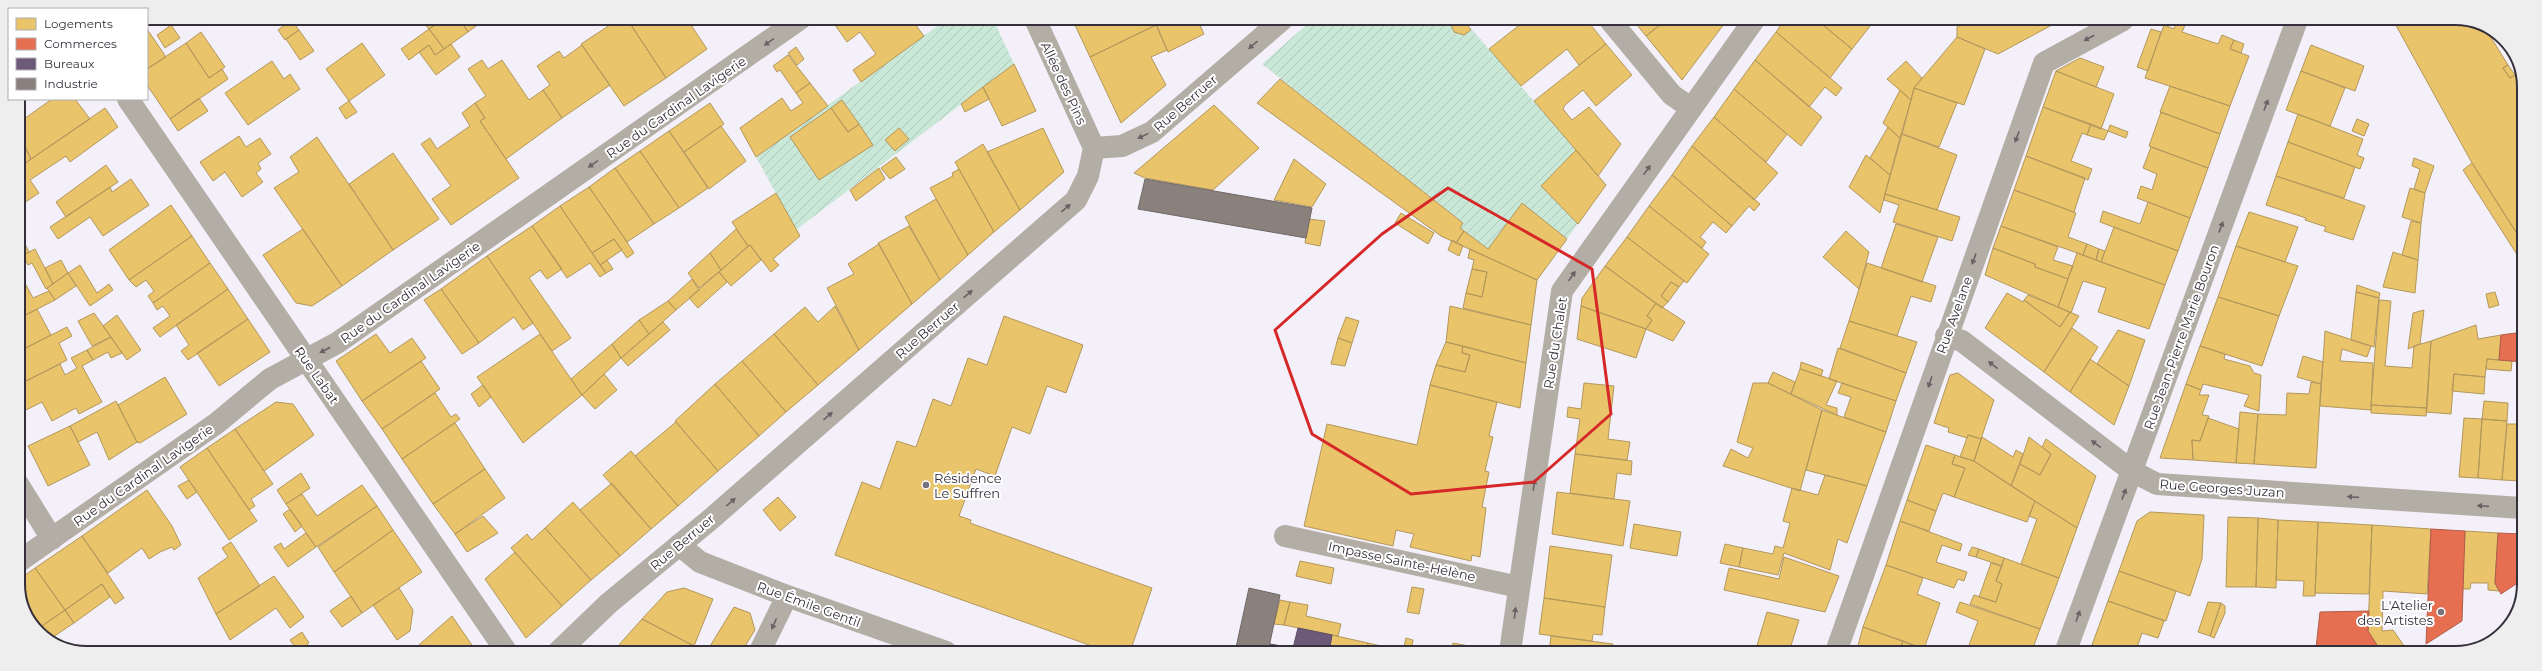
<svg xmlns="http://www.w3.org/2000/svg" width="2542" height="671" viewBox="0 0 2542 671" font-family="Montserrat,sans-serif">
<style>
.garden{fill:url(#garden-furrows)}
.homes{fill:#e9c46a;stroke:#b3975c}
.shops{fill:#e76f51;stroke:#b15c4a}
.offices{fill:#6d597a;stroke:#5c4c67}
.industry{fill:#8a817c;stroke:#706868}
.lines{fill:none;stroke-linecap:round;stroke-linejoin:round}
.minor{stroke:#b3aea5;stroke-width:22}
.oneway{fill:#676265}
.marked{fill:none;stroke:#d62828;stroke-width:3;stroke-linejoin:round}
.poi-dot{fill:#77737d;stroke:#fff;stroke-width:1.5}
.labels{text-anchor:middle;stroke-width:4;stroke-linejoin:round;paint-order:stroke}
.street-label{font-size:13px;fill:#342f3a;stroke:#fff}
.poi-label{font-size:13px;fill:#342f3a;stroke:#fff;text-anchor:start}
.rim{fill:none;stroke:#342f3a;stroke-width:2}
</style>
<defs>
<pattern id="garden-furrows" width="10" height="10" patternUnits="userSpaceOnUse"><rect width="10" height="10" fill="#c9e8d8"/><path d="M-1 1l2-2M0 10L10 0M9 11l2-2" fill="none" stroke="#adc7ba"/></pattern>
</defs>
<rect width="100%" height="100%" fill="#f4f0f9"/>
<path class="garden" d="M947,19H993L1014,64L796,230L756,157Z
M1313,19H1463L1606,185L1537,280L1456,243L1464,231L1460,228L1463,223L1262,64Z"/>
<path class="homes" d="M290,18H302L295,23Z
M419,18H438L441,21L429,29Z
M445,18H459L468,32L444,49L429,29Z
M459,18H487L468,32Z
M619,19H627L666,78L624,106L581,44Z
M627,19H687L707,49L666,78Z
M844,19H911L924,36L861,82L853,70L876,54L860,32L847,42L835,25Z
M1072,19H1084L1074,23Z
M1084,19H1141L1143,24L1154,19L1156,25L1090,57L1074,23Z
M1154,19H1197L1204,34L1168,52Z
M1463,19L1471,30L1464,35L1454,32L1451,25L1453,19Z
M1527,19H1556L1560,25L1568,19H1586L1606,44L1579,65L1567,49L1521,86L1489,49Z
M1632,19L1666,20L1646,36Z
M291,20L299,30L285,40L278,30Z
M1666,20H1727L1682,80L1646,36Z
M1784,20H1817L1852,49L1830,78L1776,32Z
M1817,20H1865L1871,25L1852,49Z
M1970,20H2048L2052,25L1998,54L1957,37V27Z
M2048,20H2060L2052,25Z
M2177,20L2186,23L2182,32L2218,44L2222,35L2234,40L2230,49L2249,56L2230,106L2145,78L2164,25L2174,29Z
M2393,20H2473L2477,27L2480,25L2485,28L2508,65L2503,68L2510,78L2515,75L2524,89L2523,243L2472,163Z
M171,25L180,38L165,48L157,35Z
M1156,25L1167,50L1151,57L1166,85L1121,123L1090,57Z
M147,29L166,57L147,69Z
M429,29L444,49L435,55L429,45L409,60L401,49Z
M2151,29L2161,32L2148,71L2137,67Z
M299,30L314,51L300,60L286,39Z
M201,32L225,67L209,78L186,43Z
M1776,32L1842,88L1836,96L1825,87L1809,107L1755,60Z
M1957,37L1985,49L1964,105L1914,88Z
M2234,40L2244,44L2241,53L2230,49Z
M186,43L209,78L222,69L228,79L170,119L147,85V69Z
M362,43L385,75L349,101L326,69Z
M451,44L460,57L436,75L419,52L429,45L435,55Z
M1606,44L1632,75L1596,106L1583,90L1565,105L1563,109L1572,120L1589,107L1621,144L1598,176L1534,101Z
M582,45L610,85L562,118L543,90L550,85L537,66L559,51L564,58Z
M2311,45L2364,66L2355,91L2301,71Z
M796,47L804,59L797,65L788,53Z
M788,55L810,83L796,93L780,70L777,72L773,66Z
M2080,58L2104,67L2096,87L2056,71Z
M482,60L488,69L502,60L529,100L543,90L562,118L506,159L480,121L485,118L475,103L486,96L468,69Z
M1755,60L1822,117L1801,146L1734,89Z
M272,61L284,79L290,74L300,89L248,125L225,93Z
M1906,61L1922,78L1914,88L1911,100L1887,79Z
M1014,64L1036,111L1002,126L983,87Z
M2508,65L2515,75L2510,78L2503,68Z
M2056,71L2114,94L2101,129L2043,107Z
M2301,71L2345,88L2330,126L2286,110Z
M1280,79L1463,223L1460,228L1464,231L1456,243L1441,236L1257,103Z
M810,83L828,106L756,157L740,128L782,98L791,111L803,103L796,93Z
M2170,86L2230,106L2220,134L2160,112Z
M983,87L989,99L965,112L961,104Z
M1914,88L1957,103L1939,147L1902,134Z
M1734,89L1787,134L1766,162L1714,117Z
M1900,90L1911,100L1900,138L1883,123Z
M199,98L208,111L178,131L170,119Z
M52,99H75L90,119L31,159L18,132V111L24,119Z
M842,100L859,124L848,132L831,108Z
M349,101L357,112L346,119L339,108Z
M475,103L485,118L480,121L519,178L451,225L432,199L451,186L421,144L430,138L437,149L470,126L462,113Z
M710,103L724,124L684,152L669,131Z
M1214,105L1259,148L1213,190L1145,178L1134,173Z
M2043,107L2091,124L2087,135L2082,133L2071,161L2092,169L2088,180L2026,156Z
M105,108L118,127L70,162L66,156L30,180L39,193L18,207V168Z
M831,108L848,132L859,124L873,145L819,180L790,137Z
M2161,112L2220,134L2208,168L2149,146Z
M2298,114L2363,139L2357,155L2364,158L2360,169L2288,142Z
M1714,117L1778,173L1754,200L1692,146Z
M2357,119L2369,124L2364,136L2352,131Z
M2091,124L2108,131L2104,140L2087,135Z
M2110,125L2128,132L2126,138L2108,131Z
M721,126L746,161L709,189L684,152Z
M1888,127L1900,138L1890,175L1870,158Z
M899,128L909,139L895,151L885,140Z
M1043,128L1064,172L1020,210L987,152Z
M669,131L708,188L679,208L640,151Z
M18,132L31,159L18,168Z
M1902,134L1957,155L1937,210L1885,194Z
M239,136L246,147L260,138L271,154L258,163L261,169L256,173L263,182L242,197L225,172L213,181L200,162Z
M317,137L393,250L342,286L274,188L299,172L290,157Z
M2288,142L2355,167L2344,198L2276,176Z
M983,144L1020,210L994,232L955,162Z
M1692,146L1760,204L1754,211L1749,206L1732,226L1672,175Z
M2151,147L2208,168L2190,218L2137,198L2141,186L2152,190L2157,174L2143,168Z
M1576,150L1606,185L1578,224L1541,186Z
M640,151L679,208L654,224L615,168Z
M393,153L439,219L393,250L349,184Z
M1866,155L1890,175L1880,213L1849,187Z
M2026,156L2085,178L2074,212L2014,190Z
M896,157L905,169L890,179L881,168Z
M2414,158L2434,166L2425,193L2414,189L2420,169L2412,166Z
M1294,159L1326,184L1312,207L1274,200Z
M2472,163L2523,243V264L2463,170Z
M106,165L118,182L66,217L56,202Z
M615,168L654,224L627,242L589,187Z
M879,168L885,179L856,201L850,190Z
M959,169L994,232L968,255L930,188L953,176L952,173Z
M1672,175L1732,226L1726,233L1713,222L1700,237L1706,242L1702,248L1649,206Z
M2276,176L2365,206L2353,240L2324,231L2326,227L2305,220L2306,218L2266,205Z
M131,179L149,205L103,236L90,217L58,239L50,227L110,187L112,192Z
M589,187L623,236L634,253L627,258L614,239L592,253L560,206Z
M2410,188L2425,193L2421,223L2402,217Z
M2014,190L2076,213L2068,237L2087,244L2083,255L2001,226Z
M776,193L800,236L773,259L779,265L771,272L750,245L748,246L732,222Z
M1885,194L1960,217L1952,241L1893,222L1899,205L1884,200Z
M936,199L968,255L940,280L905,217Z
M2148,202L2190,218L2178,251L2100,222L2103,211L2140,224Z
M1522,203L1567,239L1537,280L1456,243L1464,231L1488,249Z
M171,205L192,236L129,280L109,250Z
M560,206L606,273L600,277L590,263L567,278L532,226Z
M1649,206L1709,254L1687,283L1627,237Z
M2249,212L2298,227L2285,262L2236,246Z
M1401,213L1434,233L1428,244L1395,223Z
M1309,219L1325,221L1320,246L1305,243Z
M2411,221L2421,223L2418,260L2402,255Z
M1896,224L1938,237L1922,282L1881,268Z
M532,226L562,269L547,279L540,270L529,278L571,338L552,351L487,256Z
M909,226L940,280L912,304L878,243Z
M2001,226L2058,247L2053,260L2073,266L2068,279L2035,267V264L1993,248Z
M2114,227L2178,251L2165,285L2101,262Z
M303,229L342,286L312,306L296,303L263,255Z
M736,229L748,246L721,270L710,253Z
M1846,231L1869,252L1859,289L1823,257Z
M192,236L210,263L153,303L148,296L154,291L146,280L136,287L129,280Z
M1627,237L1684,281L1679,287L1671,282L1661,296L1668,302L1662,308L1605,266Z
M22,238L29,252L18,258V241Z
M614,239L622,250L600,265L592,253Z
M1452,240L1463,246L1459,256L1448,250Z
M879,244L912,304L859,350L827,288L854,274L848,264Z
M2087,244L2099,249L2096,260L2083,255Z
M750,245L761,260L731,286L719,272Z
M2236,246L2298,266L2279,316L2218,297Z
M1993,248L2035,264V267L2068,279L2058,307L1985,275Z
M35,249L53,284L46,289L32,263L28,265L23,255Z
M1470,249L1537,280L1531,325L1463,308L1466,293L1482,297L1487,272L1472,269L1474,260L1468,258Z
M2099,249L2105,251L2101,262L2096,260Z
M2393,252L2418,260L2415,293L2383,287Z
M710,253L721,270L699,288L688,273Z
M2077,253L2165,285L2149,329L2098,312L2106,288L2083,281L2071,313L2058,307Z
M487,256L533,323L523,330L514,317L479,343L441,289Z
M61,260L68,273L53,284L45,268Z
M607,260L613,269L606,273L600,265Z
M210,263L228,289L160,337L153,328L170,316L163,306L157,310L153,303Z
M1867,263L1936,286L1931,302L1911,296L1897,336L1849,321Z
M80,265L97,293L109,284L113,290L90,306L68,273Z
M1605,266L1656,303L1647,316L1652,320L1646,329L1581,306L1582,298Z
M1472,269L1487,272L1482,297L1466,293Z
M18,270L33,298L49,291L55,300L18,319Z
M719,272L727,282L698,308L689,298Z
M68,273L76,286L55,300L47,288Z
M692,279L699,290L676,310L668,301Z
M1671,282L1679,287L1668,302L1661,296Z
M2357,285L2380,293L2379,298L2356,292Z
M228,289L248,319L188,360L181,351L189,345L176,325Z
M441,289L479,343L462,354L424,300Z
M2356,292L2379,298L2374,347L2351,340Z
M2495,292L2499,305L2489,308L2486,294Z
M2007,293L2023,302L2024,300L2060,327L2070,312L2079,316L2044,372L1985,328Z
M2028,295L2070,312L2060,327L2024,300Z
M2218,297L2279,316L2262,366L2200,346Z
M2379,300L2391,301L2385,366L2412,368L2414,346L2431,341L2427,408L2371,405Z
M668,301L676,310L649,334L639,320Z
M1656,303L1685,322L1673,341L1646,329L1652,320L1647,316Z
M835,306L859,350L818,385L774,334L805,307L818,322Z
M1450,306L1531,325L1526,363L1446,342Z
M1581,306L1646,329L1636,358L1577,339Z
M37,309L51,335L18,352V319Z
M2424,310L2420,344L2408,349L2413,313Z
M94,313L111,337L92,346L78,321Z
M117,315L141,350L127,360L103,326Z
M1004,316L1083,345L1066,393L1047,386L1030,434L1012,427L995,476L976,469L959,516L971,520L970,523L1152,588L1130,652H1109L835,555L862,482L880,489L897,441L916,447L933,399L951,406L968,358L987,365Z
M1346,317L1359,321L1352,343L1338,338Z
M248,319L270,352L219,386L197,353Z
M639,320L649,334L621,358L612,344Z
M1849,321L1917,342L1906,373L1840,348Z
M663,322L670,330L628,366L621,358Z
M2476,325L2478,339L2501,335L2499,360L2487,359L2485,377L2454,374L2451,414L2426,412L2431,341Z
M67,327L72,336L59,343L67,360L18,385V352Z
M2072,328L2098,347L2070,392L2044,372Z
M2118,330L2145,340L2129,386L2097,364Z
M2325,331L2371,346L2367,357L2342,349L2340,361L2373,363L2371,410L2320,406Z
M376,334L390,353L412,338L426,358L362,401L336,361Z
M540,334L582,395L523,443L477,377Z
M774,334L818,385L786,412L742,361Z
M111,337L122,353L111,358L108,352L93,360L87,350Z
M1338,338L1352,343L1345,366L1331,364Z
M1446,342L1463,346L1462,353L1470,355L1465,372L1436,365Z
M612,344L621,358L582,395L571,379Z
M1463,346L1526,363L1520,408L1430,385L1436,365L1465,372L1470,355L1462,353Z
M2200,346L2225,354L2224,359L2250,366L2254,373L2261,375L2259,411L2244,406L2249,395L2203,384L2201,390L2186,384Z
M1838,348L1906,373L1896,401L1829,379Z
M87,350L93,360L82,366L102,402L79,414L76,408L52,421L42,402L18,414V385L60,364L65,375L77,368L71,358Z
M2303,356L2323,362L2321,384L2297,377Z
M2090,359L2129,386L2114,425L2070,392Z
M2487,359L2512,361L2511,371L2486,369Z
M421,361L440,389L382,429L362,401Z
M742,361L786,412L759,436L715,384Z
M1801,362L1823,370L1821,376L1800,369Z
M1800,369L1837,381L1826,405L1837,408V415L1791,394Z
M1773,372L1795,382L1791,394L1768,383Z
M1958,373L1994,400L1981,439L1968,435L1967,438L1948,432L1949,428L1934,423L1950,375Z
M604,374L617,390L595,409L582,395Z
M2454,374L2485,377L2484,394L2452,391Z
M165,377L187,414L140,443L137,442L118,405Z
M2311,382L2321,384L2316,468L2254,464L2258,414L2286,415L2287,393L2309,394Z
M1584,383L1614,386L1608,439L1630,442L1627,460L1575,454L1580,419L1567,417L1568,407L1581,409Z
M1753,383H1768L1822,410L1800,491L1723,466L1731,449L1748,458L1753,448L1737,442Z
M1842,383L1896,401L1886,432L1844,417L1851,397L1838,393Z
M715,384L759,436L718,471L675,421Z
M2186,384L2201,390L2199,395H2209L2202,415L2209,416L2200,441L2192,440L2193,460L2160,458Z
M483,385L491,397L479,407L471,394Z
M1430,385L1497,402L1489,436L1493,437L1485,471L1489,472L1482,507L1486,508L1480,557L1472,555L1471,561L1410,547L1414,534L1396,530L1393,546L1304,526L1327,424L1417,445Z
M435,393L451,417L456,414L460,419L402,459L382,429Z
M116,401L137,442L109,460L97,432L78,442L70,426Z
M2484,401L2508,403L2507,421L2482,419Z
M276,402L293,404L314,435L264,471L235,429Z
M2371,405L2427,408L2426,416L2371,413Z
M1822,410L1886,432L1867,486L1806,470Z
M2240,412L2258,414L2254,464L2236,463Z
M2208,418L2239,429L2236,463L2193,460L2192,440L2200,441Z
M2464,418L2482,419L2478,478L2459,477Z
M2482,419L2507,421L2502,480L2478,478Z
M676,422L718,471L678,506L635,456Z
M455,423L485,469L433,504L402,459Z
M2507,424H2522V481L2502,480Z
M70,426L90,465L48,486L28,446Z
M235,429L273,484L251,499L255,506L249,510L207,448Z
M1968,435L1981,439L1974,461L1960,457Z
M1982,437L2013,457L2016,450L2023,454L2011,486L1974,461Z
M2029,437L2051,454L2040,475L2020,464Z
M2046,439L2096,476L2077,528L2011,486L2020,464L2040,475L2051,454L2042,447Z
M1926,445L1955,455L1952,464L1965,468L1954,497L1943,493L1936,511L1907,500Z
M207,448L257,521L229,540L180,467Z
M631,451L678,506L651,529L603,475Z
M1575,454L1632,461L1631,475L1617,473L1614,499L1570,493Z
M1955,455L1974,461L2035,501L2027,522L1954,497L1965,468L1952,464Z
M485,469L505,498L455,534L433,504Z
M301,473L310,488L286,504L277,490Z
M1825,475L1867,486L1847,543L1838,539L1830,570L1784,553L1778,575L1739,567L1743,548L1773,554L1775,546L1783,548L1790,523L1783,521L1792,488L1818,495Z
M189,480L197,492L187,499L178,486Z
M612,483L651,529L620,556L580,510Z
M362,485L377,506L316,547L286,504L302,494L317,516Z
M147,490L172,526L181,545L174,550L172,547L160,552L149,559L142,548L108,573L82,536Z
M1557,492L1630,501L1623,546L1552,534Z
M778,497L796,517L780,531L763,510Z
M1907,500L1936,511L1929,531L1900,521Z
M2035,501L2077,528L2059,578L2021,564L2037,519L2029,516Z
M573,502L620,556L591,580L545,528Z
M377,506L393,530L334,572L318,547Z
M290,509L302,526L295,532L283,514Z
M2150,512L2204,515L2202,559L2190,596L2119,571L2137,521Z
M483,516L498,533L467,552L455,534Z
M2228,517L2258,518L2256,587H2226Z
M2258,518L2278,520L2276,588L2256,587Z
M2278,520L2318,522L2315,596H2303L2304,581L2276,580Z
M1900,521L1962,544L1960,551L1942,545L1936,562L1967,572L1964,581L1958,579L1954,588L1886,565Z
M2318,522L2372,525L2369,594L2315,593Z
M1634,524L1681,532L1677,556L1630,548Z
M2372,525L2431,529L2427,594L2383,591L2382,631L2393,630L2409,653H2382L2368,631Z
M545,528L591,580L562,606L511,548L527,534L532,540Z
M393,530L422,572L362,613L334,572Z
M2465,531L2498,533L2495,583L2499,591L2488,590V583H2471L2470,589H2462Z
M306,533L316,547L288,567L274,547L281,543L284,549Z
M82,536L124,598L115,604L102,584L65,610L35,568Z
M231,542L260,586L216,614L198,578L228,557L222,548Z
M1725,544L1743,548L1739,567L1720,563Z
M1550,546L1612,555L1605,607L1544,598Z
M1972,547L1979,549L1976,557L1968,555Z
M1979,549L2004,558L2002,566L1976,557Z
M515,552L562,606L526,638L485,579Z
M1784,557L1839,576L1825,612L1724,590L1729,568L1779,579Z
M2004,558L2059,578L2040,629L1970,604L1974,595L1996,602L2002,584L1996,581Z
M1300,561L1334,568L1331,584L1296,576Z
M1991,563L2002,566L1996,581L2002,584L1996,602L1979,597Z
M1886,565L1923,578L1917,594L1940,603L1924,649L1863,627Z
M35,568L65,610L36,630L18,589V580Z
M2119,571L2176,591L2166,621L2108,601Z
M274,576L304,617L290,628L276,608L230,640L216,614Z
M102,584L110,597L74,623L65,610Z
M1412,587L1424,589L1419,614L1407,612Z
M399,588L413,610L410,631L397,640L373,605Z
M684,588L713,599L694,646L642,619L667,592Z
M351,596L362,613L342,627L330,611Z
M1544,598L1605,607L1602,635L1593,634L1592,641L1539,634Z
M1280,600L1290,602L1284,625L1274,624Z
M2108,601L2164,621L2158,638L2142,633L2135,653H2113L2092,645Z
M1290,602L1308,605L1306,616L1341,624L1338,636L1284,625Z
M1960,602L2040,629L2031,653H1966L1978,621L1956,612Z
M2208,602L2221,603L2210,636L2198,632Z
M2221,603L2225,606V613L2214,638L2210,636Z
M734,607L750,613L755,630L742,651H707Z
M65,610L74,623L50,639L36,630Z
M1767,612L1799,620L1789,652H1755Z
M452,616L476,651H412Z
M642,619L694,646L691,651H624L617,647Z
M1863,627L1903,641L1899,652H1869L1857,649Z
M302,632L309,643L298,651L290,640Z
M1332,635L1368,643L1367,652H1329Z
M1551,636L1613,644L1612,652H1549Z
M1406,638L1413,640L1411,652H1367L1368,643L1403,651Z
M1903,641L1924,649L1934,652H1899Z
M1453,643L1490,650L1489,652H1451Z
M2092,645L2113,653H2089Z"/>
<path class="shops" d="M2523,332V362L2499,360L2501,335Z
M2431,529L2465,531L2462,621L2426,644Z
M2498,533L2522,534V580L2501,594L2495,583Z
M2369,611L2368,631L2382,653H2310L2316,648L2320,612Z"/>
<path class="offices" d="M1298,628L1332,635L1329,652H1268L1270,644L1293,648Z"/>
<path class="industry" d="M1145,179L1312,208L1306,238L1138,209Z
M1249,588L1280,595L1268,652H1235Z"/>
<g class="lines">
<path class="minor" d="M1035,19L1094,148
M1609,19L1672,95L1691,108
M128,99L506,651
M1094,148L1122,146L1152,132L1283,19
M1946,336L1962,341L2132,471L2157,484L2522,508
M18,484L52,539
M1285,536L1519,587
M679,545L700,562L787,596L946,652
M18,562L217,423L270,379L337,343L800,19
M559,651L609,603L711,519L1076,200L1088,176L1094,148
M760,651L787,596
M1510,652L1562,291L1754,20
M1836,652L2044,63L2123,20
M2065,653L2297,20"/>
</g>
<defs><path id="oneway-solid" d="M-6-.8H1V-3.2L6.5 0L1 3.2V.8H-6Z"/></defs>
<g class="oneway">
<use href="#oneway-solid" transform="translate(2089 38) rotate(152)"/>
<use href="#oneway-solid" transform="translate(769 42) rotate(145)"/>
<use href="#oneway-solid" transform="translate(1253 45) rotate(139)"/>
<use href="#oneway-solid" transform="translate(2266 105) rotate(-70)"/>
<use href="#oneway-solid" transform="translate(1143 136) rotate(154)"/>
<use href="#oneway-solid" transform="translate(2017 137) rotate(110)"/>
<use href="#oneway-solid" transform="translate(593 164) rotate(145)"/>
<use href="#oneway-solid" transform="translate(1647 170) rotate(-55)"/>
<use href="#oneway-solid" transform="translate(1066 208) rotate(-41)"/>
<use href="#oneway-solid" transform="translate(2221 227) rotate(-70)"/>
<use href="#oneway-solid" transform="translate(1974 259) rotate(110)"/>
<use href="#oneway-solid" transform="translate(1572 276) rotate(-55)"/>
<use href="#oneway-solid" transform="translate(968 294) rotate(-41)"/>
<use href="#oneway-solid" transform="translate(325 350) rotate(152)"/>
<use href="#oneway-solid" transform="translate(1993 365) rotate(-143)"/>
<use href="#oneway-solid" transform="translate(1930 382) rotate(109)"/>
<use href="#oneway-solid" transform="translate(828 416) rotate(-41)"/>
<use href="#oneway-solid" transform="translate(2096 444) rotate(-143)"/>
<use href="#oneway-solid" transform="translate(1534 485) rotate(-82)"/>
<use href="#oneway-solid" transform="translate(2124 494) rotate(-70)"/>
<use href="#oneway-solid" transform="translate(2353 497) rotate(-176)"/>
<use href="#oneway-solid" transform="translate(731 502) rotate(-41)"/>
<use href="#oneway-solid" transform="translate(2483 506) rotate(-176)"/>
<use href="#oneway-solid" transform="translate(1515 613) rotate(-83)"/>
<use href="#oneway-solid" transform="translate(2078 616) rotate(-70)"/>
<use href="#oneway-solid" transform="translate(774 624) rotate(114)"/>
</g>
<path class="marked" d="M1448,188L1592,269L1611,414L1534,482L1411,494L1312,434L1275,330L1382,234Z"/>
<g class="poi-dot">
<circle cx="926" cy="485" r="4"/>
<circle cx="2441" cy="612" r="4"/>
</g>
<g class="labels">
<g class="street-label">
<text transform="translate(1064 83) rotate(65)" y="5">Allée des Pins</text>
<text transform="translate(1185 103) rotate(-41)" y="5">Rue Berruer</text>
<text transform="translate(676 107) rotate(-35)" y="5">Rue du Cardinal Lavigerie</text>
<text transform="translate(410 292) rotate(-35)" y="5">Rue du Cardinal Lavigerie</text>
<text transform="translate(1954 315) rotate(-70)" y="5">Rue Avelane</text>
<text transform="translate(927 330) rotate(-41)" y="5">Rue Berruer</text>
<text transform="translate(2181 337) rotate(-70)" y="5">Rue Jean-Pierre Marie Bouron</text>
<text transform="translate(1555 343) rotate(-81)" y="5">Rue du Chalet</text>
<text transform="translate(317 375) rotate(55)" y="5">Rue Labat</text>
<text transform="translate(143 475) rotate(-35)" y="5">Rue du Cardinal Lavigerie</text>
<text transform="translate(2222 488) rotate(4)" y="5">Rue Georges Juzan</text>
<text transform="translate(682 542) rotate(-40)" y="5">Rue Berruer</text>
<text transform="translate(1402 561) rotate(12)" y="5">Impasse Sainte-Hélène</text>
<text transform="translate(809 604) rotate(20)" y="5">Rue Émile Gentil</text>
</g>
<g class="poi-label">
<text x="934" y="483">Résidence<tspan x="934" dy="15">Le Suffren</tspan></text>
<text x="2433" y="610" text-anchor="end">L'Atelier<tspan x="2433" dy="15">des Artistes</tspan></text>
</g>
</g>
<path d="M0 0H2542V671H0ZM87 25H2455A62 62 0 0 1 2517 87V584A62 62 0 0 1 2455 646H87A62 62 0 0 1 25 584V87A62 62 0 0 1 87 25Z" fill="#efeeef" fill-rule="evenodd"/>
<path class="rim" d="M87 25H2455A62 62 0 0 1 2517 87V584A62 62 0 0 1 2455 646H87A62 62 0 0 1 25 584V87A62 62 0 0 1 87 25Z"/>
<rect x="8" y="8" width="140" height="92" fill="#ffffff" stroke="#aeacb0"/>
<rect x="16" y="18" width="20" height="12" fill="#e9c46a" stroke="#aeacb0"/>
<text x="44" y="28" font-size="12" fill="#342f3a">Logements</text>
<rect x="16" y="38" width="20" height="12" fill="#e76f51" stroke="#aeacb0"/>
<text x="44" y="48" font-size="12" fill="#342f3a">Commerces</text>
<rect x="16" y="58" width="20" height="12" fill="#6d597a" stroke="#aeacb0"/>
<text x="44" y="68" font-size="12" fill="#342f3a">Bureaux</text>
<rect x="16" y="78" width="20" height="12" fill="#8a817c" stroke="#aeacb0"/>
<text x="44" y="88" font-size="12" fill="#342f3a">Industrie</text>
</svg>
